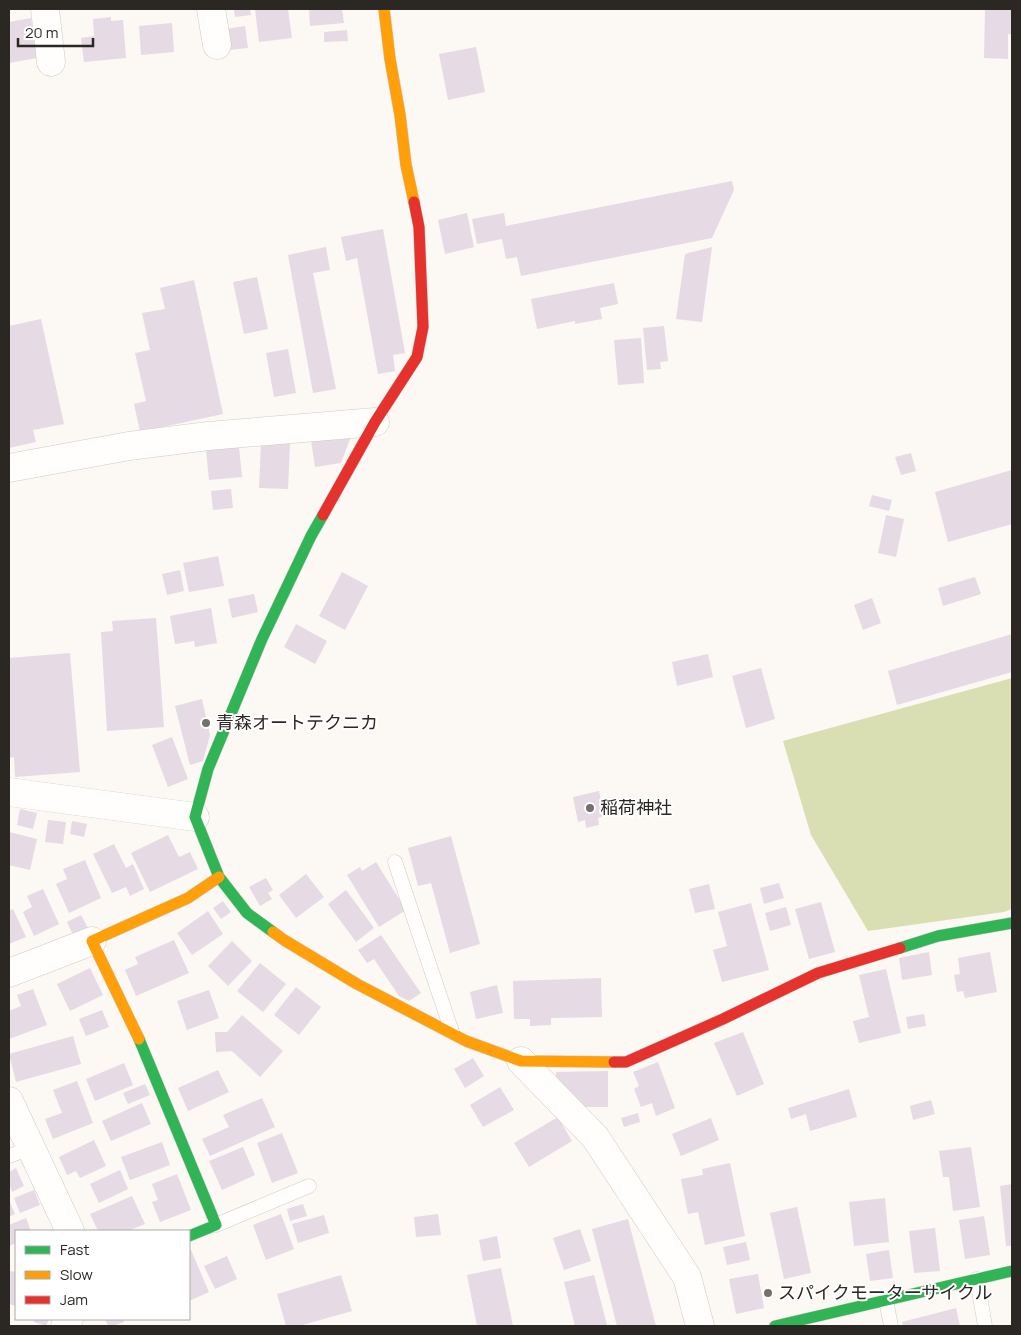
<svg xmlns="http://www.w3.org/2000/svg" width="1021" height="1335" viewBox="0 0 1021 1335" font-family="Manrope,'Noto Sans JP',sans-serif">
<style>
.forest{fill:#d9dfb3}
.building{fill:#e6dae4}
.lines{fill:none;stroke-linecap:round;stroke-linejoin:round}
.lane-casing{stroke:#cecbc7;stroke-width:15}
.street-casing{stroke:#cecbc7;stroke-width:29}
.fast-casing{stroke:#cecbc7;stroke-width:12}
.slow-casing{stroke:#cecbc7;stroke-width:12}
.jam-casing{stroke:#cecbc7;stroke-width:12}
.lane{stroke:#fffefd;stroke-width:14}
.street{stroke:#fffefd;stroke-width:28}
.fast{stroke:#30b455;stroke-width:11}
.slow{stroke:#ff9f0a;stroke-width:11}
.jam{stroke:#e5322d;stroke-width:11}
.poi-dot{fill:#74706c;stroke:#fff;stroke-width:2}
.labels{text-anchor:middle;stroke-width:4;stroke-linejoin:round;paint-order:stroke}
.poi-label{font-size:18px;fill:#2b2723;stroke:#fff;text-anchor:start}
</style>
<rect width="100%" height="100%" fill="#fcf8f4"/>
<path class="forest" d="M1012,678V909L1004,912L868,931L811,835L783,741Z"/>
<path class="building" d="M234,9H250L251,15L235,17Z
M255,9H288L292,38L259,42Z
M309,9H342L344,23L310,26Z
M985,9H1012V34H1008V59L984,58Z
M111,17V21L123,20L126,58L84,62L81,38L94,36L93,19Z
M31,18L37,58L9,63V22Z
M172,23L174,52L141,55L139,26Z
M245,26L248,48L229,50L226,29Z
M347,30L348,41L324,42V32Z
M476,47L485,92L448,100L439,54Z
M732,181L734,190L712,238L521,276L517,257L506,259L502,239L477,244L472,219L504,213L506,226Z
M467,213L474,247L445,254L438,220Z
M383,229L405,353L393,355L395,371L378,374L357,258L346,261L341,237Z
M326,247L330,270L313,273L336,389L313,393L288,255Z
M712,247L702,322L676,319L685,254Z
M257,277L268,329L244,334L233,282Z
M194,280L223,414L140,432L134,404L146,401L135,353L150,350L142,313L165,309L160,288Z
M614,283L618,304L600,308L602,319L575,324V321L537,329L531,299Z
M41,319L64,424L33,430L36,442L9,448V326Z
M664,326L668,361L660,362L661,369L647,370L643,328Z
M641,338L644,383L618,385L614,340Z
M288,349L296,393L274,397L266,353Z
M352,434L341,463L315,467L311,440Z
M261,442L290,444L288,489L259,488Z
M239,447L242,477L209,480L206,450Z
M911,453L916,471L901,475L895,457Z
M1012,470V524L948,542L935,492Z
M231,489L233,508L213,510L211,491Z
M872,495L892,500L889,511L869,506Z
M886,515L904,519L896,557L878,553Z
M218,556L224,586L189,592L183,563Z
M180,570L184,591L167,595L162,574Z
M342,572L368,586L345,630L319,616Z
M975,577L981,594L943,606L938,588Z
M254,594L258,612L232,618L228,599Z
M872,598L881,623L863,630L854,605Z
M211,608L217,643L195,647L194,641L175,644L170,616Z
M156,618L164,727L107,731L101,632L113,631L112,621Z
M296,624L327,641L315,664L284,647Z
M1012,634V672L897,705L888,671Z
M70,653L80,772L15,777L14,757L9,758V658Z
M708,654L713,677L677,686L672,662Z
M761,668L775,719L746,728L732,676Z
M202,699L210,735L203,761L190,765L175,706Z
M172,737L188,779L168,787L152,745Z
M599,791L604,816L598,818L599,825L586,828L585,820L578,822L573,797Z
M20,809L37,813L33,829L17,825Z
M48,820L66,822L63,844L45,842Z
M72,821L87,824L84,837L70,834Z
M9,832L37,839L30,870L9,865Z
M168,835L179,857L190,852L198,869L150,892L131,853Z
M451,836L480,944L450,953L431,883L418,886L408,848Z
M114,844L126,868L133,864L144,889L130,896L126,887L112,893L93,854Z
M85,860L101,898L69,913L56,884L67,879L63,869Z
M376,862L406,910L379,927L347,875L360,867L362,871Z
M306,874L324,897L296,918L279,895Z
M266,878L273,890L268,893L272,899L260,906L249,887Z
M779,883L784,898L764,904L760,888Z
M709,884L715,909L695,913L689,889Z
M43,889L59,924L34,936L23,912L32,907L27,896Z
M346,890L374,928L356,942L328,904Z
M223,901L231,912L221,919L213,908Z
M821,902L835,952L809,959L795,909Z
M751,903L769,970L722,982L713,950L727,946L718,912Z
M786,907L791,925L770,931L765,913Z
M13,909L26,937L9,944V911Z
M208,911L223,934L192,955L177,933Z
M81,915L89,930L74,937L67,922Z
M381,935L421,993L409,1001L399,996L374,959L367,963L358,950Z
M174,940L189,973L136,996L125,970L138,964L135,957Z
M232,941L252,961L228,986L208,966Z
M929,952L932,975L902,980L899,958Z
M990,952L997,992L965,998L963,991L957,992L954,975L960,974L958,958Z
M260,963L286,984L263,1012L237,991Z
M90,968L103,995L70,1011L57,984Z
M886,969L901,1033L859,1043L853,1021L869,1017L859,975Z
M601,978L602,1017L551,1018V1025L530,1026V1019H514L513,981Z
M497,985L503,1013L476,1019L470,992Z
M296,987L321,1007L299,1035L274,1015Z
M33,989L47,1025L9,1039V1011L21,1006L17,995Z
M209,990L219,1018L187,1030L177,1001Z
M102,1010L109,1027L86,1036L79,1019Z
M924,1014L926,1026L908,1029L906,1017Z
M242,1015L283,1051L260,1077L232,1051L216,1052L215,1032H227Z
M743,1032L764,1084L737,1096L714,1043Z
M73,1036L81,1064L16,1082L9,1054Z
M473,1058L484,1076L465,1088L454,1069Z
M658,1062L675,1108L656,1116L652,1103L641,1107L634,1089L639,1086L633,1072Z
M124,1063L133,1085L95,1101L86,1079Z
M218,1070L229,1092L188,1111L178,1088Z
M608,1071V1107H572L556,1085V1072Z
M77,1081L93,1123L53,1139L45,1119L62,1113L53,1090Z
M145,1084L150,1095L128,1104L123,1093Z
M500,1087L514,1110L483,1127L470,1105Z
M849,1089L857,1117L810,1131L806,1114L791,1119L788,1108Z
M262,1098L275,1127L210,1156L202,1139L229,1127L223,1115Z
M931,1100L935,1114L913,1120L910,1106Z
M142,1103L151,1124L111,1141L102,1121Z
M638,1113L640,1122L624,1127L621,1118Z
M558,1117L572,1141L529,1167L514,1143Z
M711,1118L719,1140L681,1156L672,1134Z
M282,1133L298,1173L272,1183L257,1143Z
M94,1140L106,1166L80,1178L76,1171L67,1175L59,1157Z
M162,1142L170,1165L130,1180L121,1157Z
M243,1147L255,1175L222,1190L209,1161Z
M971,1147L980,1207L953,1211L949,1177H943L939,1151Z
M730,1163L745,1236L705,1245L698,1212L688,1214L681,1179L703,1175L702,1169Z
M16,1168L24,1186L12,1192L9,1183V1172Z
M120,1170L128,1189L99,1203L90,1184Z
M177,1174L191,1210L160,1222L152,1202L158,1200L152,1184Z
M1012,1184V1246H1006L1000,1186Z
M34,1190L40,1205L20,1213L14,1198Z
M132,1196L145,1224L128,1231H98L90,1214Z
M885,1198L889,1242L854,1246L849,1202Z
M9,1200L15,1214L9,1217Z
M303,1204L307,1216L290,1221L287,1209Z
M797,1207L811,1273L784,1279L770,1213Z
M281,1214L294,1249L266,1260L253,1225Z
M438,1214L441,1235L416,1237L414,1217Z
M324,1215L329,1233L298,1243L292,1224Z
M984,1216L990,1255L965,1259L959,1220Z
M26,1218L31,1231H16V1243L9,1246V1225Z
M628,1219L656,1326H617L592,1229Z
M935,1228L940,1271L914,1273L909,1231Z
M580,1229L591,1261L564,1270L553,1238Z
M497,1236L501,1258L483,1261L479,1240Z
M746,1242L750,1260L727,1265L723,1247Z
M189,1250H191L209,1292L189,1301Z
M889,1250L893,1278L870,1281L866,1254Z
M227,1256L237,1279L215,1289L204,1266Z
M501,1268L513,1326H477L467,1275Z
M9,1271L16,1272V1306L9,1304Z
M758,1274L764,1308L736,1314L729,1279Z
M341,1275L352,1311L299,1326H286L277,1294Z
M594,1275L607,1325L600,1326H575L564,1282Z
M956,1308L960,1326H903L902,1322Z
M35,1319H49L46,1326L34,1322Z
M105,1319H123L124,1322L113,1326H108Z"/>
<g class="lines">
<g class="lane-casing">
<path id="lane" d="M395,862L452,1032
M9,1156L31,1148
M216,1225L309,1186
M977,1279L985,1326
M886,1300L891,1326"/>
</g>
<g class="street-casing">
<path id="street" d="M45,9L51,62
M211,9L217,45
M9,468L129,446L208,436L375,422
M9,792L195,817
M9,973L92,941
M521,1061L595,1137L687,1277L700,1326
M9,1101L70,1231
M65,1326L69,1319"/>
</g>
<g class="fast-casing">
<path id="fast" d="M273,932L247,913L219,877L195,817L208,769L262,639L311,536L323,515
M900,948L938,936L1012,923
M139,1039L216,1225L189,1236
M775,1326L1012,1271"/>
</g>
<g class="slow-casing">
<path id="slow" d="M384,9L390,59L400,115L406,165L414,202
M273,932L284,940L357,984L466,1041L521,1061L614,1062
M139,1039L92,941L188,898L219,877"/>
</g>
<g class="jam-casing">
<path id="jam" d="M323,515L375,422L417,357L423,327L419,227L414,202
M614,1062H626L723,1019L818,973L900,948"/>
</g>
<use href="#lane" class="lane"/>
<use href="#street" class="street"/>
<use href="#fast" class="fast"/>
<use href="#slow" class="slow"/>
<use href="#jam" class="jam"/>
</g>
<g class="poi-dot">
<circle cx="206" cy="723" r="5"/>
<circle cx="590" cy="808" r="5"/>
<circle cx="768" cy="1293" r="5"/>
</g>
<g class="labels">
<g class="poi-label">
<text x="216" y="729">青森オートテクニカ</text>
<text x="600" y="814">稲荷神社</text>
<text x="778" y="1299">スパイクモーターサイクル</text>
</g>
</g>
<rect width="1021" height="1335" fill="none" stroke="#2b2723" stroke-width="20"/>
<rect x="15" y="1230" width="175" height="90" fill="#ffffff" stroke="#aaa9a7"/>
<rect x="25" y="1246" width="25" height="8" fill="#30b455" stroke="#aaa9a7"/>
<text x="60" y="1255" font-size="15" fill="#2b2723">Fast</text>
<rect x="25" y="1271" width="25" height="8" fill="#ff9f0a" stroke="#aaa9a7"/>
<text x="60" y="1280" font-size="15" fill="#2b2723">Slow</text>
<rect x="25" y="1296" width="25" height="8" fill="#e5322d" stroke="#aaa9a7"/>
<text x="60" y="1305" font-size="15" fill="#2b2723">Jam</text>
<path d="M18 38v8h75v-8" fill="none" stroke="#2b2723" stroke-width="2.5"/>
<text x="25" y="38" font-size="15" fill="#2b2723" stroke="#ffffff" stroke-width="4" paint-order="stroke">20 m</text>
</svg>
